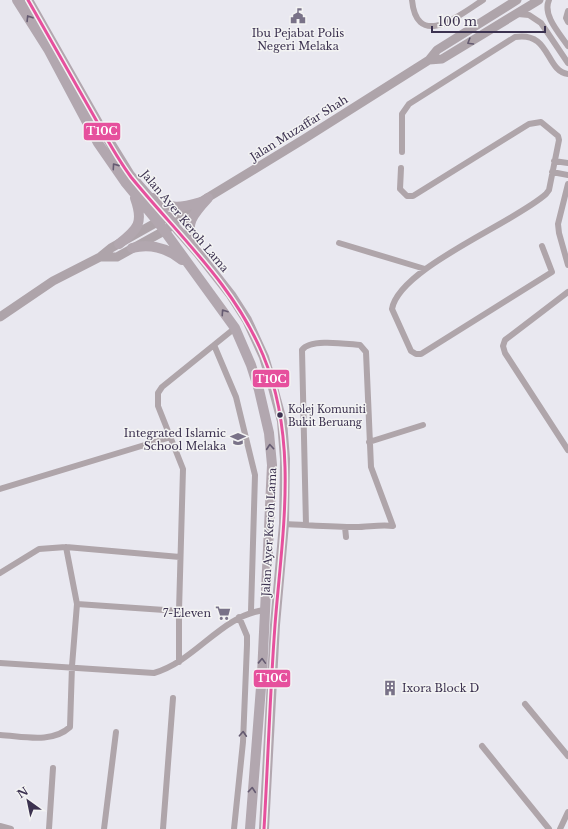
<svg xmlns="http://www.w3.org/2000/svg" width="568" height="829" viewBox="0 0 568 829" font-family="'Libre Baskerville',serif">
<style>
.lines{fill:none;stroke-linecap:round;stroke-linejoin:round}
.minor{stroke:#afa5aa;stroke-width:6}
.secondary{stroke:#aea4aa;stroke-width:9}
.primary{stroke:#b2a7af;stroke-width:10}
.bus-1-casing{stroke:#f3f3f3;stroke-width:6}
.bus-1{stroke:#e6509d;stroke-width:3}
.oneway{stroke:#655b71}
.oneway2{stroke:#645a70}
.bus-dot{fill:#3c3250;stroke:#f3f3f3;stroke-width:1.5}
.labels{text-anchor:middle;stroke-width:3;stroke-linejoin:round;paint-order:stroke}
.bus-label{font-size:10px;fill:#3c3250;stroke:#f3f3f3;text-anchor:start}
.poi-label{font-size:11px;fill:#3c3250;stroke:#f3f3f3;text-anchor:end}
.street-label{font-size:11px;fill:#3c3250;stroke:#f3f3f3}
.line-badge{stroke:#f3f3f3;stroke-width:1.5}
.badge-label{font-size:11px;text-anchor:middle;font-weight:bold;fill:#fff}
</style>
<rect width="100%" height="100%" fill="#e9e8f0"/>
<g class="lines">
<path class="minor" d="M412,0C417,51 461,14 483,0
M549,0C542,15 560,34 568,46
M568,11L566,18L568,22
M518,14L529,15L541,23L568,63
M402,152V114L409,104L515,37C551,31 545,71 568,74
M554,161L568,163
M401,168L400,189L407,196H413L529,124L541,122L558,136L559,140L549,190L546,194C514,223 399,268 392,309L411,351L416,354H421L552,272L542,246
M552,172L568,175
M568,184L558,224L559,233L568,265
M339,243L425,269
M568,292L505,340L503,346L505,353L568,450
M214,345L236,397L255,475L251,611
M369,442L423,425
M0,489L171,437
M284,524C308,525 332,527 356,527C368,527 382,524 393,526
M306,525L302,350C310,338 347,344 360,345L366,352L371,467L393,526
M345,527L346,537
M0,573L39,549L66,547L180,557
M77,604L179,611
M179,662V611L183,469L158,406V393L162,387L235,328
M0,663L154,673C196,661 221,615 265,610
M525,704L568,756
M0,735C22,736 52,744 70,727L72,666L77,604L66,547
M482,746L549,829
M0,826L11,829
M49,829L53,768
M104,829L116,732
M163,829L173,698
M234,829L243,742L247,645V636L239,617
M560,829L568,812"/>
<path class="secondary" d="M429,60L442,59L539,0
M100,257H117L164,231L173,225L177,219
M0,317L53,281L100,257L111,248L166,217L179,215L304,139L429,60L437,50L517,0"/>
<path class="primary" d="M17,0L48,49L98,143L125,182L158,222L235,328L251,365L259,390L269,433L272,465L262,674L250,829
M28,0L98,123L130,175L198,253L231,295L247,320L264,357L272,384L282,421L285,459L284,524L275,625L264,829
M153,198C171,210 180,208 201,202
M119,244C138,229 144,223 135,198
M194,245C183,225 194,213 208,198
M132,248C151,243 167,248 182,260"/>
<g class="bus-1-casing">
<path id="bus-1" d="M28,0C49,37 70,74 91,111C103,132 116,157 131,177C178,235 234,285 263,355C299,441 282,535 275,625C270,693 268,761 264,829"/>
</g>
<use href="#bus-1" class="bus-1"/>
</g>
<defs><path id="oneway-chevron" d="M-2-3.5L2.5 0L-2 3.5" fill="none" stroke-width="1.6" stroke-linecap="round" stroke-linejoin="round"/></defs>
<g class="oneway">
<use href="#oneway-chevron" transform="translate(29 18) rotate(-122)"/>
<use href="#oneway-chevron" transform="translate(115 166) rotate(-125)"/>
<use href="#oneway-chevron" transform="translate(224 312) rotate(-124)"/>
<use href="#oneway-chevron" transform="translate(270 447) rotate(-95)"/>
<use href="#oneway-chevron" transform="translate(262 661) rotate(-88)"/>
<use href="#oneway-chevron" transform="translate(252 790) rotate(-85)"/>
</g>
<g class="oneway2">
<use href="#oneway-chevron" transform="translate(470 42) rotate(149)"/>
<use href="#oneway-chevron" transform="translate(243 734) rotate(-87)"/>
</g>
<defs>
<g id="civic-bare" transform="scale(1.2)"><path d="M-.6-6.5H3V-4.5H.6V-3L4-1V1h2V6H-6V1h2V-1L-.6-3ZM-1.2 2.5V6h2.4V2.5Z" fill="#797288" stroke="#f3f3f3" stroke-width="2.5" paint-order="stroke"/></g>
<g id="school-bare" transform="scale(1.2)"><path d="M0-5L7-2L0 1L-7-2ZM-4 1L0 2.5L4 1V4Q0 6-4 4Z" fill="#797288" stroke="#f3f3f3" stroke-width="2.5" paint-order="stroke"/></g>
<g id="supermarket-bare" transform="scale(1.2)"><path d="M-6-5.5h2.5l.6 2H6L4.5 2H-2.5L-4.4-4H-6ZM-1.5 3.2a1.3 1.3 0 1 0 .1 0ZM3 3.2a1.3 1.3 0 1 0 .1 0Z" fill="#797288" stroke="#f3f3f3" stroke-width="2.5" paint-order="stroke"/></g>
<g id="building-bare" transform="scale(1.2)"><path d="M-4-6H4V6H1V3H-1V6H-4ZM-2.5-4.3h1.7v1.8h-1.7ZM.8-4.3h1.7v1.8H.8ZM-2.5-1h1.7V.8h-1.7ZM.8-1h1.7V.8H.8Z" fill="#797288" stroke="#f3f3f3" stroke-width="2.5" paint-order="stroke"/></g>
</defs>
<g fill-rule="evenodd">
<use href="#civic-bare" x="298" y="16"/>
<use href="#school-bare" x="238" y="439"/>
<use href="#supermarket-bare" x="223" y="613"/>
<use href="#building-bare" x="390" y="688"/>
</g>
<circle class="bus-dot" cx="280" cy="415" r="3.5"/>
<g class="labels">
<g class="bus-label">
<text x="288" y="413">Kolej Komuniti<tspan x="288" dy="13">Bukit Beruang</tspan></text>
</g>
<g class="poi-label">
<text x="298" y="37" text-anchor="middle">Ibu Pejabat Polis<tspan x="298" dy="13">Negeri Melaka</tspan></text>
<text x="226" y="437">Integrated Islamic<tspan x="226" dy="13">School Melaka</tspan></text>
<text x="211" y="617">7-Eleven</text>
<text x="402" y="692" text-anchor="start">Ixora Block D</text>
</g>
<g class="street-label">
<text transform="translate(299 128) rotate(-32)" y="4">Jalan Muzaffar Shah</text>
<text transform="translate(185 221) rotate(50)" y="4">Jalan Ayer Keroh Lama</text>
<text transform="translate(269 532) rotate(-87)" y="4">Jalan Ayer Keroh Lama</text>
</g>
</g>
<g class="line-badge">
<rect x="83" y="122" width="38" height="19" rx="4" fill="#e6509d"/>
<rect x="252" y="369" width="38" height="19" rx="4" fill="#e6509d"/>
<rect x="253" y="669" width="38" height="19" rx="4" fill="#e6509d"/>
</g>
<g class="badge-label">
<text x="102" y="135">T10C</text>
<text x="271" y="383">T10C</text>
<text x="272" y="682">T10C</text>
</g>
<g transform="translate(28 801) rotate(327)" stroke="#f3f3f3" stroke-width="3" paint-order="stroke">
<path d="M0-3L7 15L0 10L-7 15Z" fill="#3c3250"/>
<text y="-6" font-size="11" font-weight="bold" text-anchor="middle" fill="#3c3250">N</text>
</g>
<path d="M432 26v6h113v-6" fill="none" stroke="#3c3250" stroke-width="2"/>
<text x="438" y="26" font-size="12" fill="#3c3250" stroke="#f3f3f3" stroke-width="3" paint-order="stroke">100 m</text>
</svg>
